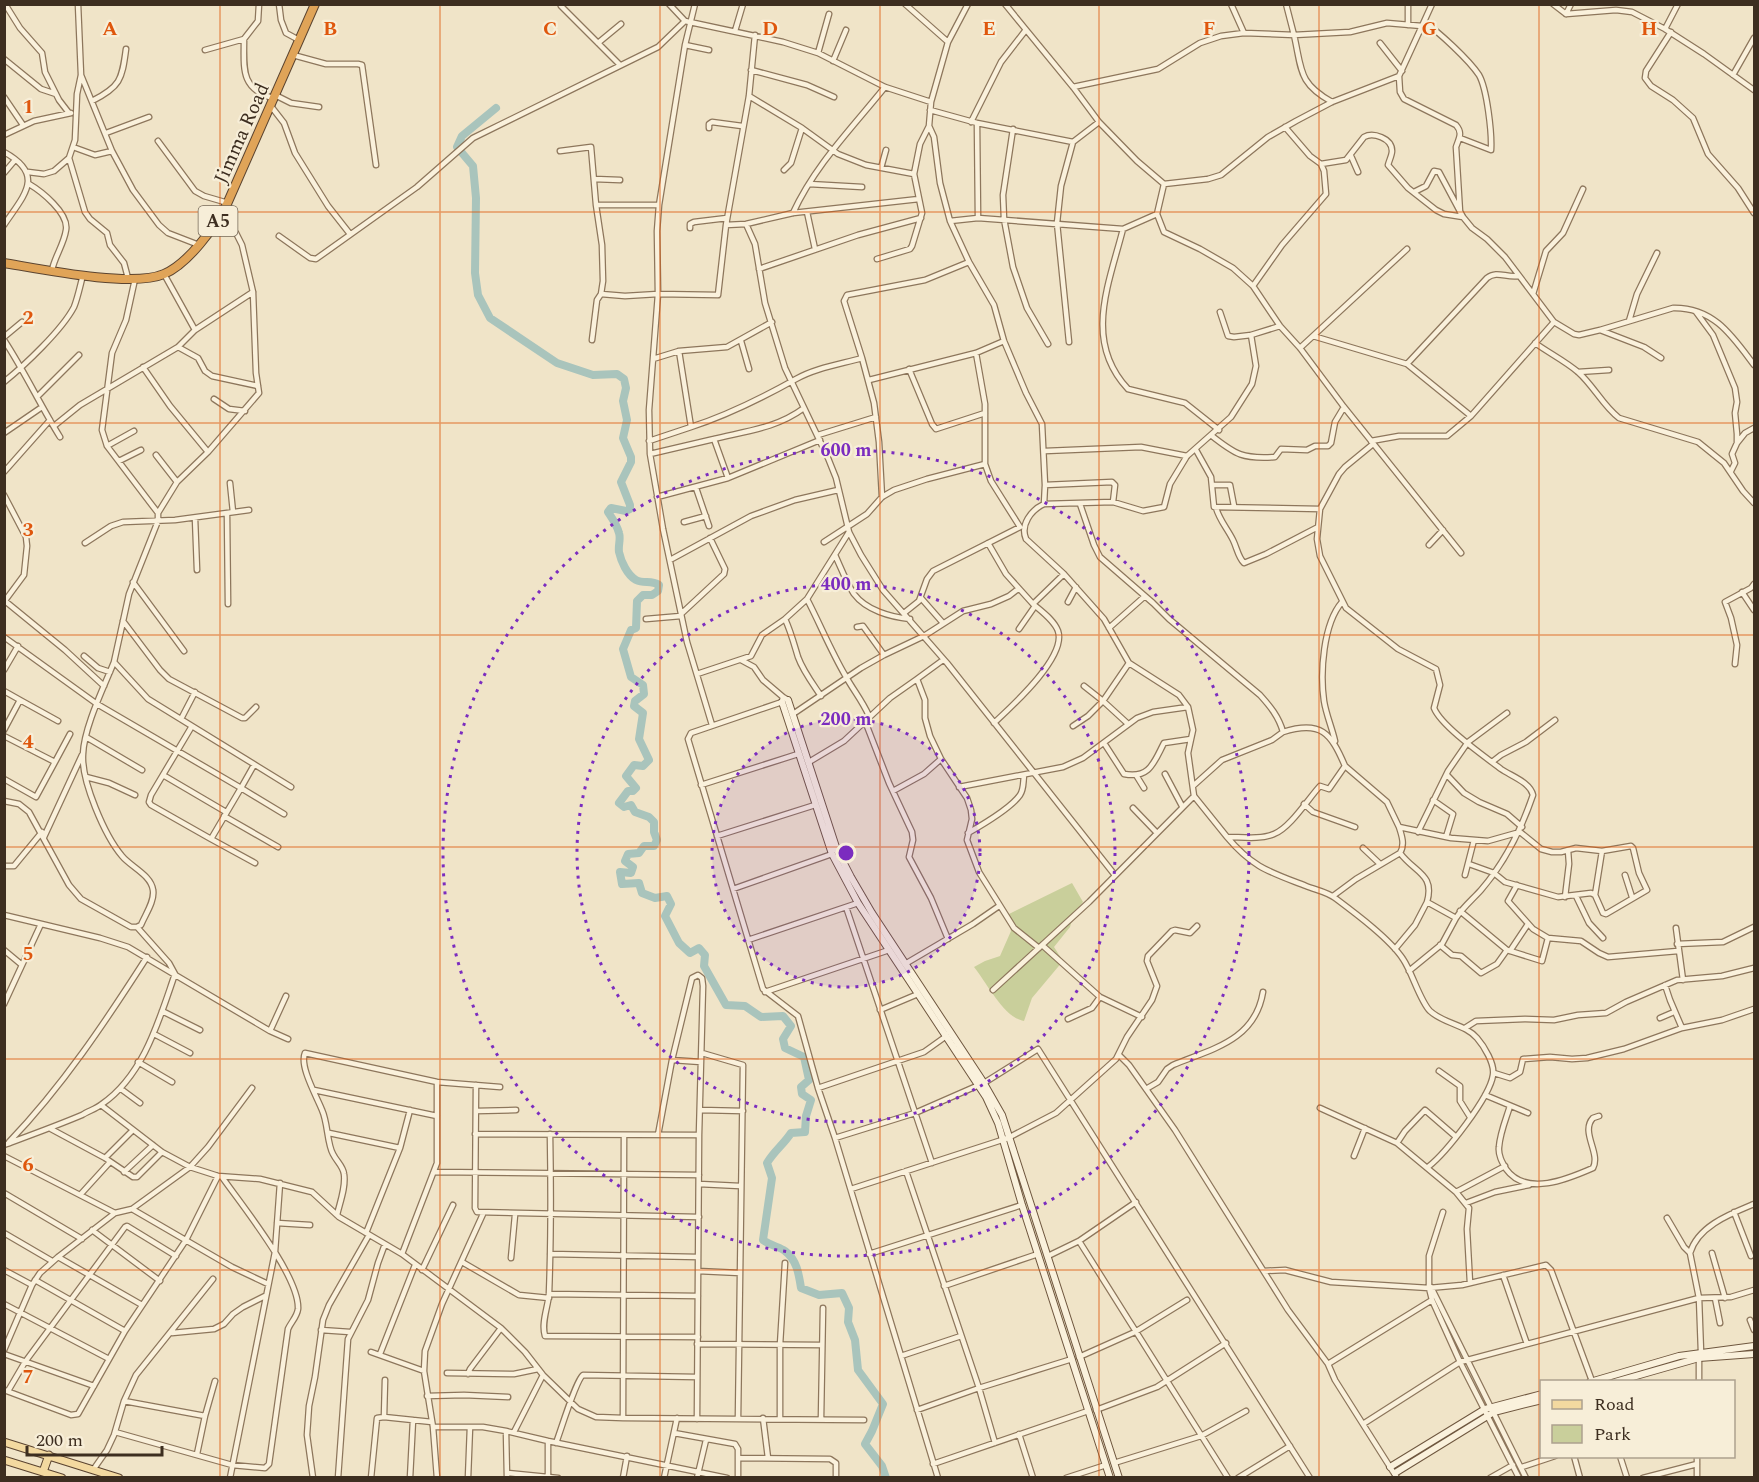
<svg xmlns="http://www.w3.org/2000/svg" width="1759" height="1482" viewBox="0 0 1759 1482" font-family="Spectral,serif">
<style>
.green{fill:#c9cf9b}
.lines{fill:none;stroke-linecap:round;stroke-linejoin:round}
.river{stroke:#a9c4bc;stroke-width:8}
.street-casing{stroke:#8d765c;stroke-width:7}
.secondary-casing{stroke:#6f573f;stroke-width:8}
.primary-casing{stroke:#5b4430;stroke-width:9}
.highway-casing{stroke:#5b4430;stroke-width:10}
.street{stroke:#faf1dc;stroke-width:4.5}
.secondary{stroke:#faf1dc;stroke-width:6}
.primary{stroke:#f3d9a0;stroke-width:7}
.highway{stroke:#e0a458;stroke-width:8}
.grid{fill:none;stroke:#df570d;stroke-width:1.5;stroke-opacity:0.55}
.ring{fill:none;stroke:#7b2cbf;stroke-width:3;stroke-dasharray:3 6}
.labels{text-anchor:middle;stroke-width:4.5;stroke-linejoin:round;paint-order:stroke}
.shield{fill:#f7eed8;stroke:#756857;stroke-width:1.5}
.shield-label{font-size:18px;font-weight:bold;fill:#3d2e20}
.street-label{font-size:20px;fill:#3d2e20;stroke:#f7eed8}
.grid-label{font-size:20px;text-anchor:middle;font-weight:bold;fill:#df570d;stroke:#f7eed8;stroke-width:4.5;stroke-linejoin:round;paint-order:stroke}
.centre{fill:#7b2cbf;stroke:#f7eed8;stroke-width:3}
.ring-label{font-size:18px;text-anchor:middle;font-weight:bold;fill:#7b2cbf;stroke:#f7eed8;stroke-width:4.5;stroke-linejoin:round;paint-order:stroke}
</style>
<rect width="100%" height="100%" fill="#f0e4c8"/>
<path class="green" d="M1072,883L1083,902L1074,914L1070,927L1054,947L1063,961L1032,998L1024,1021C1004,1018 987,983 974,967L985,961L1000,956L1011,931L1007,915Z"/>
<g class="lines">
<path class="river" d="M496,108L462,136L457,147L473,166L476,198L475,273L478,295L490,318L557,363L593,375L617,374L624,379L626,388L623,401L627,420L623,438L631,457V462L621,482L630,505V509L626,511L611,508L608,512C612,518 617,525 619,533C621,539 618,545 619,552C621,561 627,575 636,580C644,584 651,580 659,585L658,591L652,595H643L637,601L636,628L631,630L623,649L631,677L643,685L644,694L635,701L634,706L643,713L639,739L649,760L643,766L634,765L626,776L636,788L633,791H628L619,803L624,807L631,805L635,812L649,817L654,822V832L657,840L654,846H644L639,853L628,854L625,861L633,867L631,873L620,872L622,884L639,883L642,893L655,898L667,896L671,904L665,916L679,943L690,953L699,948L705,955L704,966L726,1005L745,1006L761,1017L783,1016L791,1026L783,1039L785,1048L804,1057L809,1080L801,1087L802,1094L811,1100L806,1116L805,1132L791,1133C784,1144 774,1151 767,1163L772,1178L763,1240C771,1246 780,1247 785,1251C797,1260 799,1275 801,1288L819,1295L842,1293L849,1308L848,1322L855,1340L858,1370L883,1404L872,1431L865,1444L882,1466L886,1478"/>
<g class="street-casing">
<path id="street" d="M5,4L20,28L42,53L45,72L59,100L69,113
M259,4L258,21L244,39C244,68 240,89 273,98
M279,4L281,20L286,33L299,40
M669,4L685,21L783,42L818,53L885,87L931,102
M695,4L685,45L659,205L657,231L658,294L649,410L650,454L663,529L687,642L712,725
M905,4L948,42
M1005,4L1073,87L1099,122L1137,161L1164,184L1208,179L1221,175L1268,137L1296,121L1332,102L1399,76L1422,26
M1231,4L1244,33
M1553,4L1566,14L1571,4
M561,6L620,65
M1566,14L1616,10L1632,12L1665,29L1704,54L1754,90
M1424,22C1439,32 1469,60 1479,75C1487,89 1492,133 1491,150L1460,138
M1408,25V4
M1665,29L1678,4
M735,31L743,4
M1671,32L1646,71L1645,78L1651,86L1673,100L1693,118L1708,154L1738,188L1754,213
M598,43L621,24
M1380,43L1402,71
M685,45L709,50
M205,50L244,39
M818,53L829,14
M293,55L326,64H358L362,65L376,165
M4,59L41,89L56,94
M833,61L846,30
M751,70L807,85L834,97
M81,75L112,151L133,190L159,225L168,233L199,245
M1733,75L1754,38
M1399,76L1400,92L1404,99L1456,125C1463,133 1459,138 1456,147L1460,212
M1073,87L1158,69L1200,43L1221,36L1244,33L1294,35L1286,4
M275,95L291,103L319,107
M749,96L802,128L838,154L866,165L914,174
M4,97L23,125
M92,101C120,87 122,80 126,49
M1332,102C1298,83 1302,70 1294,35L1350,32L1387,23L1422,26L1432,4
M270,105L284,123L295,153L328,206L350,234
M930,110L977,123L1073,142
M971,122L1001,62L1025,31
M977,123L978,218
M929,126L934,137L940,183L950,221L969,262L994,305L1004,341L1026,393L1042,424L1045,485L1044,504C1031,510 1020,525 1026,539L1064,574L1104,619L1129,663L1179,695L1188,707L1193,730L1188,753L1194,796L1089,902L993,990
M709,128V124L712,122L742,126
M1013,129L1003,195L1004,219L1013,267L1027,308L1048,344
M106,133L149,117
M4,135L34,121L71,113
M158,141L195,191L204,196L228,203
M73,147L95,155L112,151
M560,151L591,147L596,205H659
M4,152C46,175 24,195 4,225
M1351,156L1358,172
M69,158L85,212L90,219L107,233L110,245L124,263L128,278
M1321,164L1346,160L1364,137C1373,132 1392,138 1392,151C1392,155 1389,161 1388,165L1408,188L1436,210L1444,214L1463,217
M881,168L886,150
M784,170L791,163L802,128
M28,172L44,174L54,171L69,158L75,140L77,94L81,75L78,4
M4,173L15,160
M594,179L620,180
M29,184C41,191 69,213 66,230C64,244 55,256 52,270
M809,184L862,187
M807,212L815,249
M793,213C815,165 852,128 885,87
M1157,214L1164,232L1200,249L1233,268L1253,286L1280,326L1300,348L1344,407L1461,553
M219,219L236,233L242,245L253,292L256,373L259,393L208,452L177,482L158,513V521L129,594L114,662L148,699L291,787
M950,221L978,218L1123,229L1157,214L1164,184
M746,224L755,244L765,303L785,368L828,458L836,478L849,532L861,555L883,590L947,663L1114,874
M726,225L746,224L793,213L919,199
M690,228V224L694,222L727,218
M1123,229C1109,284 1083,341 1128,389L1185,403L1219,430
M279,236L310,258L316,259L417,187L473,138L658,47L685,21
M877,259L910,249L912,246L922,213L914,174L920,144L929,126L931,102L948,42L968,4
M759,269L858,235L921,218
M164,274L195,330
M135,279L126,320L112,353L102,430L107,446L158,513
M1253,286L1282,245L1326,194L1324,171L1321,164L1310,156L1285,127
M601,294L625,296L658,294L718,295L726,225L749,96L755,35
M1533,294L1546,251L1563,233L1583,189
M1220,312L1228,336L1234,337L1251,335
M1696,312L1713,335L1735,388L1737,402L1735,413L1737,434V443L1732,454L1735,463L1731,471
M1629,321L1637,294L1657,253
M1554,322L1574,334L1579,335L1600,330L1644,347L1661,358
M1600,330L1673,308C1714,307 1733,337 1754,365
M1313,336L1407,364L1471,416L1554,322L1505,257L1487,239L1472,228L1463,217L1439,172L1434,171L1426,186L1414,192
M4,337L22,322
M4,340C25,372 40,405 60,437
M592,340L597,300L601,294L603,281L602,245L596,205
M741,341L749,369
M1069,342L1057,223L1061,186L1073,142L1099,122
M1535,343C1549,353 1565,361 1578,372C1594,386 1603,406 1619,418L1698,442L1724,463L1743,491L1754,503
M178,347L198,358L205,371L212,376L258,386
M1300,348L1407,249
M976,353L985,404V464L991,481L1020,527
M862,358L874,403L879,442L882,497
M653,359L679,351L727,347L772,322
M1407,364L1487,278C1497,270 1506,278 1518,276
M143,367L170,406L208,452
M909,369L932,424L936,429L985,413
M1578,372L1609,370
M869,380L976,353L1004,341
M4,382C25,365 62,330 74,307C78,297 80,286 83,275
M37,397L79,355
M214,399L229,409L245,411
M54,426L80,405L178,347L195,330L253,292
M691,427C728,415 762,398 796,379C815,368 841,364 862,358L844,301L847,295L925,280L969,262
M4,433L42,407
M818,435L876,417
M1212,436C1236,455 1243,459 1275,457L1281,449L1307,450L1315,446H1328L1331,443L1335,422L1344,407
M714,439C747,431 777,428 804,408
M649,441L691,427L679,351
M1371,441L1399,436H1447L1471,416
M1737,443L1745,433L1754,428
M1373,444L1345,467L1339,474L1320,509L1317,539L1320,556L1346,608L1398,649L1436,669L1440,685L1434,708C1441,726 1484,756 1501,769C1511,776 1530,782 1533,795C1521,830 1506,861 1481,890C1473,899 1463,907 1456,918L1427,902C1435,874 1415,873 1400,853
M107,446L134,431
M1196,450L1211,477L1214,507L1320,509
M1045,451L1141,447L1187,456
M650,454L714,439L728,478
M156,455L177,482
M119,461L141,450
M4,472L50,420
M230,483L233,512
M1045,485L1112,482L1115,485L1113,502
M1213,485H1230L1234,506
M696,488L709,526
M4,495L26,537L27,546L24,575L4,602
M657,497L728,478L820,440
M1044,504L1113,502L1143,511L1164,507L1170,484L1187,456L1231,417L1252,384L1256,366L1251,335L1280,326
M1080,504L1094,545L1100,557L1153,603L1169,619L1260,695C1270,706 1279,717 1283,732L1272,740L1222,760L1193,786
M1216,508C1220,521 1227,528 1233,540C1237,548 1238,557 1244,563L1266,554L1318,527
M227,513L228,604
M195,518L197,570
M684,522L706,516
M849,532L807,599C820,624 831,651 845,675C853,690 862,700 869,716
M824,542L867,514L882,497L894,490L927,479L985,464
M85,543L111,526L123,522L175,520L249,510
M988,543L1006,574L1033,604L1064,574
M1429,545L1443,530
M835,555C841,568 846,582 854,594C866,610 890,617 910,619
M670,560L751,516L795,500L838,490
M133,582L184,651
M1742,592L1754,610
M921,598L943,623
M807,599L785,619C791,632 794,644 798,657C803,671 813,684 821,696
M5,601L65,650L104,686
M1068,602L1076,587
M904,613L919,601L927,579L933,571L1020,527
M681,614L724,574L725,569L710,538
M646,619L681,616
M123,621L160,670L169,679L242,718H245L256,707
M857,627L863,626L884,655
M1109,628L1145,596
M1019,629L1035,606
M4,637L97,704L241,788L211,839L255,863
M84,656L98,668L110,672
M741,660L754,667L763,680L783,697
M943,660L917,679L925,700V718L930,736L941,759L967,798L971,810L972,819L967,840L979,872L1014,928L1039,948
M114,662C104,687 84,727 83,754C81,781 105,836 122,856C131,867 151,875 153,890C155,901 145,915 141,925L137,927
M1735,664L1737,645L1731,618L1725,602L1751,588L1754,584
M4,670L18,646
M697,674L751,656L762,635L785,619
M4,691L20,700L4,730
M20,700L58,721
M788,700L783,697L782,702L691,733L688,739L763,989L798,1016L818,1088L835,1138L938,1478
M793,714L861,668L884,655L924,636L963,611L991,604L1009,596L1018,589
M181,719L195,692
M865,721L889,783L912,832L913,840L909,857L931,898L948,939
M994,723C1011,707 1067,657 1058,631C1054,620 1041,611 1033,604
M1127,723L1103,701L1129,663
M192,726L151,795L149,802L151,805L211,839
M1073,726L1088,716L1103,701L1084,686
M4,736L55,762L70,734
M86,737L142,770
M1335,741C1332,728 1326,714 1324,701C1320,673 1323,624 1342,602
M1104,743L1124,774C1150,779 1154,762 1164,743L1191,739
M809,762L844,741L890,698L917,679
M1492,762L1501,755L1526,742L1555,720
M254,765L241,788L284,814
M1345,766L1387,802L1399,827L1451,838L1488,841L1520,832
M1165,774L1182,806
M163,775L226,812
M1136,775L1144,788
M1447,775L1464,793L1479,802L1507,814L1522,827
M86,777L109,783L135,795
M4,779L36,797L55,762
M701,785L798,754
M959,787L1063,767L1083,758L1137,718L1153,712L1188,707
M893,791L924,774L941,759
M1194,796L1227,837C1241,837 1260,840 1274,834C1290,828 1308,799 1320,786L1329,789L1345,766C1331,733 1321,720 1283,732
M1433,800L1453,814L1446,837
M4,801L19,804L29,812L69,885L81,899L131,927H137L169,963L175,974C159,1020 144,1075 102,1104C96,1109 88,1111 82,1115C56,1126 31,1135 4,1145
M1304,804L1313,812L1355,827
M1133,808L1157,833
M224,816L278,847
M1418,832L1448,771L1468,742L1507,713
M1520,832L1541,849L1552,852H1561L1576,848L1602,851L1631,846L1633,848L1639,873L1647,890L1606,914L1603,913L1595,895L1602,851
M968,833C982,825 1011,808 1020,795C1024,789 1023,782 1024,776
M717,836L815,805
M44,837L82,755
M1227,837C1253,868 1270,872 1306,886C1316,890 1327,892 1335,898C1355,913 1390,939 1403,959C1412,972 1420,1001 1430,1011C1444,1024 1465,1024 1477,1038C1484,1046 1495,1064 1493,1075C1490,1097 1446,1153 1428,1167
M1363,848L1380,864
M1469,864L1494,873L1505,882L1558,897L1591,893L1595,895
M4,866H14L42,832
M1465,875L1474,840
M1625,875L1632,897
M733,889L832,854
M1333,896L1356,879L1400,853C1405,845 1402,836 1399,827
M1576,896L1589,923L1603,938
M1565,897L1569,864L1568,850
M846,907L932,1163
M1460,911L1507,950L1542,961L1548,938L1533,929L1508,901L1517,885
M4,915L100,938L128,947L270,1031L288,1039
M1676,928L1683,980
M1548,938L1581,941L1599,953L1608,957L1678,951
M748,940L858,903
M1677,944L1723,942L1754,927
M1042,945L1100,997L1142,1017
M1440,945L1452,955L1461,956L1481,973L1497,964L1507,950
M1395,949L1415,925L1427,902
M4,950L22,965
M1510,951L1528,924
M905,964L973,924L999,906
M1409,971L1442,944L1456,918
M1665,985L1670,1000L1682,1028
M765,992L889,950
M4,1004L41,924
M880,1010L918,994
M162,1011L200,1030
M1660,1018L1674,1012
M1068,1019L1092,1008L1100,997
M1465,1028L1476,1021L1525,1019L1554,1020L1578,1015L1606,1013L1626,1002L1677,980L1722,976L1754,968
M270,1031L286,996
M154,1034L190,1053
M702,1053L743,1065L738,1419
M1119,1055L1129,1065L1175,1130L1288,1310L1328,1364L1335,1380L1397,1478
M672,1060L701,1062
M138,1062L172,1082
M1439,1071L1460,1086V1101L1470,1117
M1494,1073L1510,1078L1520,1072L1523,1059L1550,1057L1572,1059L1587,1058L1624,1049L1682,1028L1722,1020L1754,1009
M984,1083L1038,1049L1310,1478
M476,1085L475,1208L477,1212L699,1217
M818,1088L924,1052L945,1037
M121,1089L140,1103
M1146,1089L1158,1082L1167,1069L1173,1065C1211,1049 1255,1041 1263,992
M314,1090L437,1116
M1485,1095L1528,1113
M101,1105L162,1152L190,1167L218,1176L260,1179L312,1192L339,1217L402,1254L501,1328L525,1352L543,1375L578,1409L596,1417L623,1418L864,1420
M1510,1106C1506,1119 1500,1133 1499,1147C1498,1155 1502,1162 1506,1169C1526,1197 1568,1179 1593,1168C1601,1153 1580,1132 1593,1118L1599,1116
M1320,1108L1397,1143L1456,1192L1469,1208L1467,1229L1470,1283
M700,1110L743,1111
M476,1111L516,1110
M51,1129L105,1158L133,1177H137L162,1152
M329,1133L400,1148
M475,1134L699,1135
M550,1134C551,1187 551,1241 549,1294C548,1307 541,1323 545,1336L698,1337
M658,1135L672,1060L692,978L698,975L702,978L703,986L699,1135L697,1419
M835,1138L915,1113L979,1085
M9,1142C62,1087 106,1021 147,957
M1397,1143L1405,1131L1425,1110L1455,1136
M4,1156L115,1213
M1354,1156L1365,1128
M105,1158L132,1131
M906,1171L979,1388L995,1443
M124,1172L153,1145
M434,1172L699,1175
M699,1184L740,1186
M851,1189L1008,1138L1056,1113L1116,1059L1127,1037L1152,1000L1157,986L1147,961L1148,956L1172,931L1175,930L1190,933L1197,926
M1456,1192L1505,1166
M4,1193L82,1239
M80,1195L110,1162
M1466,1203L1495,1192L1529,1185
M132,1209L190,1167L208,1147L252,1088
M1443,1212L1429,1256V1288L1432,1300L1460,1362L1519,1478
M1734,1212L1751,1256
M337,1215C340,1202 346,1187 344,1174C343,1166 337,1162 333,1154C327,1144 328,1123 322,1110C317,1097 299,1066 305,1053L437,1082L500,1087
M1667,1218L1684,1247L1690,1253
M277,1223L310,1225
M92,1230L160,1281
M4,1233L52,1261
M366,1233L400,1148L410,1110
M1079,1241L1228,1478
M1712,1253L1725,1298
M402,1254L437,1163V1082
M550,1254L698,1257
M869,1254L1022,1205
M1048,1256L1079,1241L1136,1202
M58,1257L142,1305
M511,1258L515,1215
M462,1262L519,1295L549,1298
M4,1270L32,1285
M422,1270L453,1205
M698,1271L740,1273
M1264,1271L1285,1270L1331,1282L1429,1288L1462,1285L1546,1265L1551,1270L1592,1381
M1503,1275L1527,1344
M35,1280L125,1331
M944,1286L1038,1254
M1431,1287L1526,1478
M549,1294L698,1296
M1715,1298L1720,1323
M4,1304L109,1359
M1750,1320L1754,1330
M321,1330L350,1332
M172,1333L214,1329L224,1324L233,1314L243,1307L265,1296
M697,1344L822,1345
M4,1350L32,1285L40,1273L58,1257L115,1213L132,1209L232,1267L268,1284
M371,1352L424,1371
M1701,1352L1699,1298L1690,1253C1698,1226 1730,1214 1754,1204
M4,1354L94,1386
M380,1354L415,1265
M901,1356L961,1336
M1079,1357L1135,1332L1187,1300
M1328,1364L1432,1300
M447,1373L514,1374L538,1369
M468,1374L470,1369L501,1328
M1699,1382V1358
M4,1390L71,1415L78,1414L125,1331L186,1240L218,1176
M8,1391L25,1362L125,1227L127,1226L176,1256
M427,1396L464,1395L508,1397
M124,1401L205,1416L215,1381
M917,1410L979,1388L1072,1359
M1096,1410L1157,1387L1226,1343
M384,1417L385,1380
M623,1418L624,1135
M763,1418L768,1458
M780,1419V1345L785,1263
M821,1419L823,1308
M1363,1424L1460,1362L1699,1298L1731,1297L1754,1290
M433,1427H483L506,1431L548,1441L727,1478
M506,1431L507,1478
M115,1432L232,1465L265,1468L269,1464L288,1329C291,1322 297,1317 298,1309C300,1277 241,1204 222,1177
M514,1432L543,1375
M674,1433L735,1444L738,1449V1478
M1019,1434L1033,1478
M548,1441V1478
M556,1443C561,1430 576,1380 583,1375L697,1377
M197,1454L205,1416
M1574,1456L1580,1478
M1620,1456L1627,1478
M1697,1456V1478
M738,1458L830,1459L836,1463V1478
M1114,1463L1201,1436L1246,1411
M933,1464L1088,1411
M1522,1467L1555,1456
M93,1470L107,1450L114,1435L124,1401L136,1375L213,1279
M507,1473L558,1478
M230,1478L275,1252L280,1183
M313,1478L307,1435L309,1406L315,1377L323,1320L329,1305L369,1235
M338,1478L348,1339L368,1300L378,1263L385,1244
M371,1478L377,1418L384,1417L432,1422
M410,1478L413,1420
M437,1478L433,1427L424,1371L425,1351L442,1304L483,1214
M468,1478L470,1427
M623,1478L627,1456
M664,1478L677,1418
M697,1478L706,1440
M1066,1478L1106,1465
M1238,1478L1290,1446
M1490,1478L1513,1465
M1643,1478L1697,1464"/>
</g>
<g class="secondary-casing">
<path id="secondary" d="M788,700L837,850L851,877L872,913L982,1080L1002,1115L1119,1478
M782,702L832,854L858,903L986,1097L998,1123L1022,1205L1110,1478
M1590,1382L1679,1356L1754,1346
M1615,1382L1699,1358L1754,1354
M1390,1467L1485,1409L1542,1394
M1395,1473L1494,1412L1542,1400"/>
</g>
<g class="primary-casing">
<path id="primary" d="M4,1442L119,1478
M4,1460L62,1478
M43,1472L49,1455"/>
</g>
<g class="highway-casing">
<path id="highway" d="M4,263C40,269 132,288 164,274C188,264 215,227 227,204L315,4"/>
</g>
<use href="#street" class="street"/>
<use href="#secondary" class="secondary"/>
<use href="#primary" class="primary"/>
<use href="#highway" class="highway"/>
</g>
<path class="grid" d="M220,4V1478M440,4V1478M660,4V1478M880,4V1478M1099,4V1478M1319,4V1478M1539,4V1478M4,212H1754M4,423H1754M4,635H1754M4,847H1754M4,1059H1754M4,1270H1754"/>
<circle cx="846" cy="853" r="134" fill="#7b2cbf" fill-opacity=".12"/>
<g class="ring">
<circle cx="846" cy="853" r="134"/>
<circle cx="846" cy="853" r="269"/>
<circle cx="846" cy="853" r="403"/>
</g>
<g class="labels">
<rect class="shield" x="198.5" y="206" width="39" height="30" rx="4.5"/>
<g class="shield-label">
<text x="218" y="227">A5</text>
</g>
<g class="street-label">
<text transform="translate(241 133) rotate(-66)" y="7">Jimma Road</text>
</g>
</g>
<g class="grid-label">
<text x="110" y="35">A</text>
<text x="330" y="35">B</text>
<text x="550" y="35">C</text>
<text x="770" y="35">D</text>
<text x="989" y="35">E</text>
<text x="1209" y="35">F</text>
<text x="1429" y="35">G</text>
<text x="1649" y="35">H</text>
<text x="28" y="113">1</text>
<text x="28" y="324">2</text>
<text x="28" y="536">3</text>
<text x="28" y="748">4</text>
<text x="28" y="960">5</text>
<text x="28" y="1171">6</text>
<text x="28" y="1383">7</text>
</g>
<circle cx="846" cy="853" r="9" class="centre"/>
<g class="ring-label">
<text x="846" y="456">600 m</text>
<text x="846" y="590">400 m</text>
<text x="846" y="725">200 m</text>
</g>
<rect width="1759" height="1482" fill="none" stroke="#3d2e20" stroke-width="12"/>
<rect x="1540" y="1380" width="195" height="78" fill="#f7eed8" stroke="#ada18e" stroke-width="1.5"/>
<rect x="1552" y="1400" width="30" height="9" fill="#f3d9a0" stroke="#ada18e" stroke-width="1.5"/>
<text x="1594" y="1410" font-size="18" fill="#3d2e20">Road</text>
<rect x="1552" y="1425" width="30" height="18" fill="#c9cf9b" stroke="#ada18e" stroke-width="1.5"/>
<text x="1594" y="1440" font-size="18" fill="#3d2e20">Park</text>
<path d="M27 1446v9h135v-9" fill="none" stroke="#3d2e20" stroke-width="3"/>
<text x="36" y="1446" font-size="18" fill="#3d2e20" stroke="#f7eed8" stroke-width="4.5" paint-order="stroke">200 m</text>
</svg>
